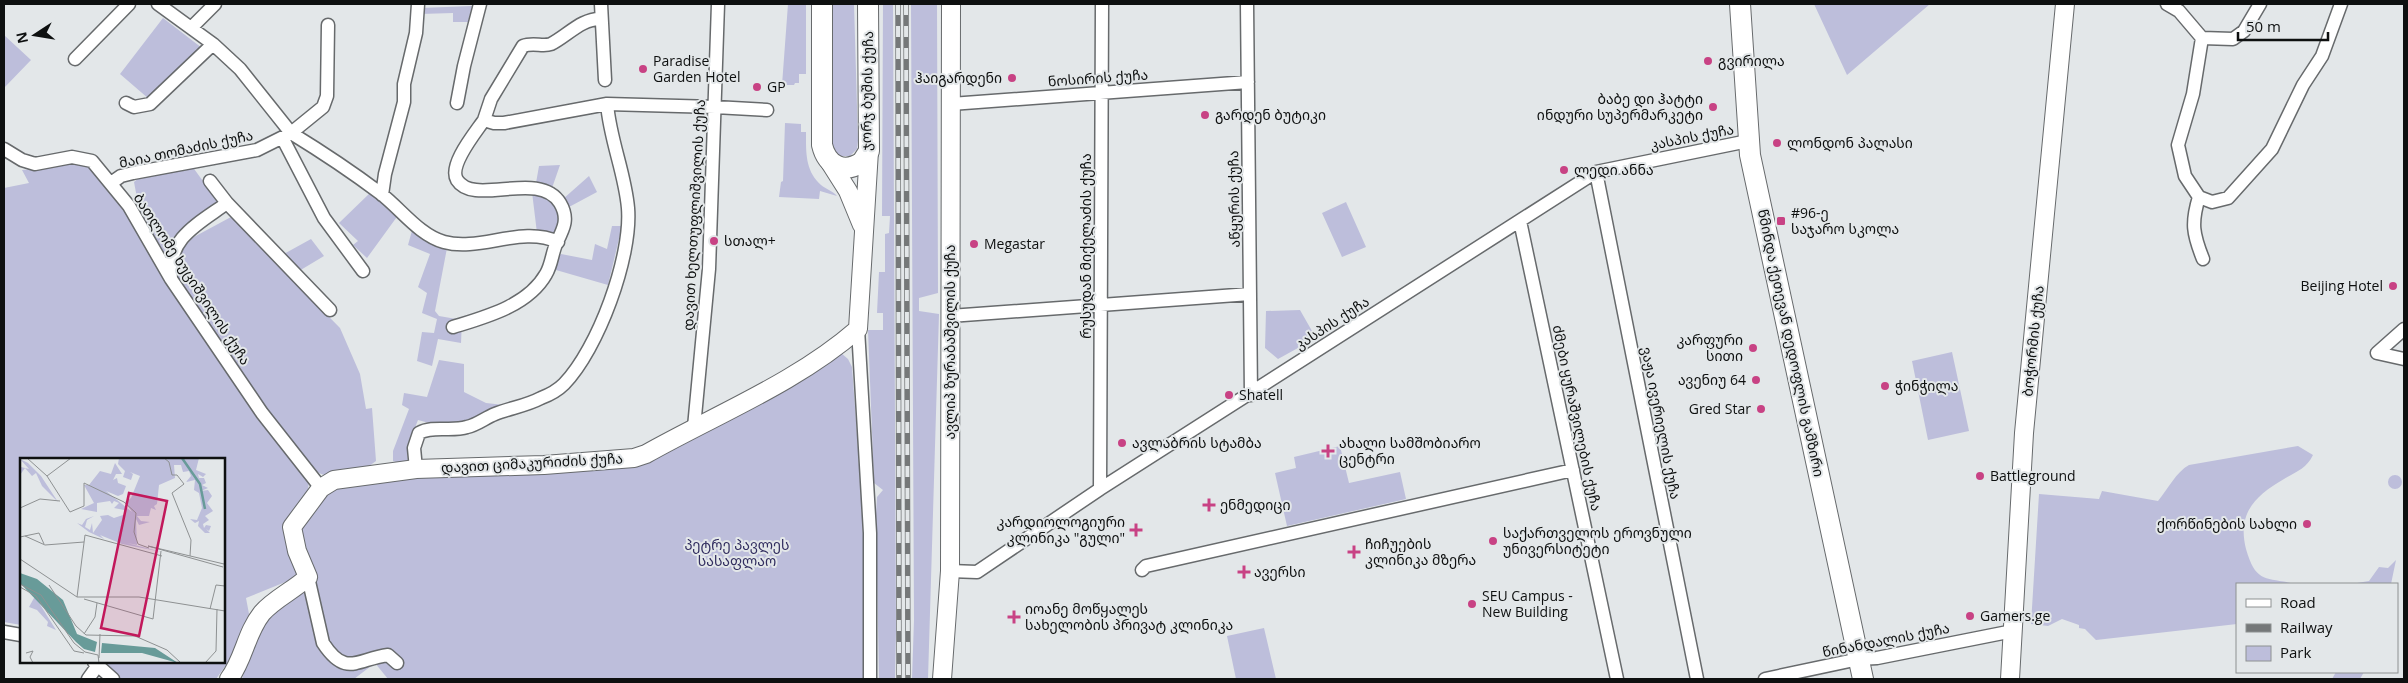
<svg xmlns="http://www.w3.org/2000/svg" width="2408" height="683" viewBox="0 0 2408 683" font-family="'Open Sans','Noto Sans Georgian',sans-serif">
<style>
.green{fill:#bdbedb}
.lines{fill:none;stroke-linecap:round;stroke-linejoin:round}
.street-casing{stroke:#676a6c;stroke-width:15}
.secondary-casing{stroke:#676a6c;stroke-width:20}
.primary-casing{stroke:#676a6c;stroke-width:22}
.street{stroke:#fff;stroke-width:12}
.secondary{stroke:#fff;stroke-width:18}
.primary{stroke:#fff;stroke-width:20}
.rail-casing{stroke:#757879;stroke-width:5.5}
.rail{stroke:#e3e7e9;stroke-width:4;stroke-dasharray:11;stroke-linecap:butt}
.poi-dot{fill:#c84284;stroke:#e3e7e9;stroke-width:2}
.labels{text-anchor:middle;stroke-width:4;stroke-linejoin:round;paint-order:stroke}
.poi-label{font-size:14px;fill:#0e1010;stroke:#e3e7e9;text-anchor:start}
.street-label{font-size:14px;fill:#0e1010;stroke:#e3e7e9}
.park-label{font-size:14px;fill:#322e60;stroke:#e3e7e9}
.inset-river{fill:none;stroke:#689b99;stroke-width:2.5}
.inset-road{fill:none;stroke:#8e9192;stroke-width:1}
.view{fill:#c2185b;fill-opacity:0.15;stroke:#c2185b;stroke-width:2.5}
.inset-edge{fill:none;stroke:#0e1010;stroke-width:2.5}
</style>
<rect width="100%" height="100%" fill="#e3e7e9"/>
<path class="green" d="M788,4H806V74H799V83H795L794,85H782Z
M828,4H854L858,141L857,149L850,156H839L831,149Z
M883,4H893L896,631L895,679H879L876,514L877,497L883,490L874,483L868,330H883V313H877L879,272H885V234L889,233L890,216H882Z
M911,4H937L938,293L919,298V311L939,314L928,679H912L914,620Z
M1814,4H1930L1847,75Z
M472,6L468,22H453V13L420,14V8Z
M163,18L202,48L149,99L120,74Z
M4,35L31,60L4,88Z
M785,123L801,124V132H806C806,152 805,171 821,185C826,189 833,191 837,196L820,191L819,199L779,197L781,182L783,181Z
M77,161L92,168L124,207L309,482L307,495L387,476L607,465L841,353L848,359L852,367C860,471 867,575 866,679H388L375,663L354,679H242L252,647L269,616L314,586L310,572L246,598L249,614L229,661L216,679H120L102,662H224V459H21V625L4,622V188L29,183L22,170L56,167Z
M560,165L552,188L536,183L539,166Z
M192,166L218,202C197,218 174,231 165,257L141,219L134,182L140,177Z
M589,176L597,192L569,207L563,199Z
M372,191L399,214L367,258L353,245L358,241L339,223Z
M532,192L553,200C557,210 563,223 556,234L537,233Z
M1346,202L1366,247L1342,257L1322,213Z
M231,217L340,328L360,374L366,409L372,408L376,461C362,472 337,482 319,473C314,471 309,464 304,460L232,361L176,275L174,259L192,238Z
M612,226H622L608,285L556,270V261L561,254L592,260L595,244L607,249Z
M413,227L447,248L435,311L439,316L462,320L461,343L438,339L432,366L417,361L422,332L434,333L437,319L422,313L427,293L418,287L430,254L408,245Z
M311,239L324,256L299,271L282,255Z
M1300,310L1316,338L1278,359L1265,348L1266,311Z
M1952,352L1969,431L1928,440L1912,361Z
M439,360L464,364V392L486,403L504,405C472,420 454,431 418,420L407,448L408,466L393,461V451L409,409L402,405L404,393L427,397Z
M1340,446L1349,483L1400,472L1406,499L1287,526L1275,473L1296,468L1294,457Z
M2298,446L2313,455C2307,468 2296,472 2284,479C2255,496 2237,513 2246,549C2256,584 2266,577 2296,584H2237V624L2096,640L2085,629L2079,628V625L2062,619L2048,626L2031,624L2039,494L2099,499L2102,491L2158,501C2168,489 2176,472 2189,465Z
M2388 482a7 7 0 1 1 14 0a7 7 0 1 1-14 0Z
M2396,560L2391,584H2351L2369,581L2379,567L2388,568Z
M1264,628L1276,679H1236L1227,636Z
M2336,672H2364L2360,679H2332Z"/>
<g class="lines">
<g class="street-casing">
<path id="street" d="M158,4L213,44L240,69L291,133L323,107L327,96L328,25
M601,4L605,80
M1247,4L1251,395
M2167,4L2179,11L2202,38L2193,94L2178,145L2185,176L2199,197L2212,202L2228,198L2272,149L2303,85L2322,56L2341,4
M191,28L215,4
M2202,38L2233,39L2244,31L2260,4
M75,59L129,4
M126,103L134,107L150,104L213,44
M457,103L464,66L480,4
M951,104L1248,82
M484,120L491,99L523,46C533,42 543,47 551,44C567,36 582,18 601,19
M283,139L324,218L363,271
M4,149L22,160L35,164L72,157L92,161L129,206L171,279L262,413L321,488
M1596,172L1697,679
M210,181L227,203L330,310
M111,183L121,176L133,173L257,150L291,133C322,152 352,172 380,193C401,209 419,235 444,242C480,252 522,225 558,242
M382,195L385,174L404,102V84L416,33L418,4
M2199,197C2191,223 2193,234 2203,259
M1520,221L1617,679
M171,278C167,238 198,224 227,203
M950,316L1250,294
M453,327C485,317 528,306 546,274C552,264 552,252 557,242C564,228 569,218 560,203C539,169 474,207 457,180C448,165 476,132 484,120L494,123H504L607,104L715,107L767,110
M858,329L870,533V679
M2377,353L2404,329
M2377,353L2404,359
M694,427L709,269L718,4
M416,469L414,448L419,433C433,425 451,432 467,427C477,425 485,418 495,414C510,408 526,406 541,398C549,395 558,390 564,384C598,349 632,257 628,208C625,173 610,140 607,104
M1100,489L1102,4
M1142,570L1146,566L1573,470
M950,571L977,572L1100,489L1596,172L1748,141
M308,577L323,643C346,678 357,659 388,655L397,663
M4,632L21,635
M94,662L113,679
M88,679L98,665
M1765,679L1859,659L1877,658L2013,631"/>
</g>
<g class="secondary-casing">
<path id="secondary" d="M829,161L848,191L862,225
M229,679C244,659 246,633 262,613C274,599 294,590 308,577L297,551L292,527L321,488L334,480L416,469L544,465L634,458L646,454C717,414 796,383 858,329L869,151
M942,679L950,571L951,4
M2010,679L2024,433L2065,4"/>
</g>
<g class="primary-casing">
<path id="primary" d="M822,4V145C827,166 844,174 862,162L869,151L868,4
M1740,4L1750,155L1863,679"/>
</g>
<use href="#street" class="street"/>
<use href="#secondary" class="secondary"/>
<use href="#primary" class="primary"/>
<g class="rail-casing">
<path id="rail" d="M898,4L899,679
M906,4L908,679"/>
</g>
<use href="#rail" class="rail"/>
</g>
<g class="poi-dot">
<circle cx="1708" cy="61" r="5"/>
<circle cx="643" cy="69" r="5"/>
<circle cx="1012" cy="78" r="5"/>
<circle cx="757" cy="87" r="5"/>
<circle cx="1713" cy="107" r="5"/>
<circle cx="1205" cy="115" r="5"/>
<circle cx="1777" cy="143" r="5"/>
<circle cx="1564" cy="170" r="5"/>
<rect x="1776" y="216" width="10" height="10" rx="2.5"/>
<circle cx="714" cy="241" r="5"/>
<circle cx="974" cy="244" r="5"/>
<circle cx="2393" cy="286" r="5"/>
<circle cx="1753" cy="348" r="5"/>
<circle cx="1756" cy="380" r="5"/>
<circle cx="1885" cy="386" r="5"/>
<circle cx="1229" cy="395" r="5"/>
<circle cx="1761" cy="409" r="5"/>
<circle cx="1122" cy="443" r="5"/>
<path d="M1325.5 443.5h5v5h5v5h-5v5h-5v-5h-5v-5h5z"/>
<circle cx="1980" cy="476" r="5"/>
<path d="M1206.5 497.5h5v5h5v5h-5v5h-5v-5h-5v-5h5z"/>
<circle cx="2307" cy="524" r="5"/>
<path d="M1133.5 522.5h5v5h5v5h-5v5h-5v-5h-5v-5h5z"/>
<circle cx="1493" cy="541" r="5"/>
<path d="M1351.5 544.5h5v5h5v5h-5v5h-5v-5h-5v-5h5z"/>
<path d="M1241.5 564.5h5v5h5v5h-5v5h-5v-5h-5v-5h5z"/>
<circle cx="1472" cy="604" r="5"/>
<circle cx="1970" cy="616" r="5"/>
<path d="M1011.5 609.5h5v5h5v5h-5v5h-5v-5h-5v-5h5z"/>
</g>
<g class="labels">
<g class="poi-label">
<text x="653" y="66">Paradise<tspan x="653" dy="16">Garden Hotel</tspan></text>
<text x="1718" y="66">გვირილა</text>
<text x="1002" y="83" text-anchor="end">ჰაიგარდენი</text>
<text x="767" y="92">GP</text>
<text x="1703" y="104" text-anchor="end">ბაბე დი ჰატტი<tspan x="1703" dy="16">ინდური სუპერმარკეტი</tspan></text>
<text x="1215" y="120">გარდენ ბუტიკი</text>
<text x="1787" y="148">ლონდონ პალასი</text>
<text x="1574" y="175">ლედი ანნა</text>
<text x="1791" y="218">#96-ე<tspan x="1791" dy="16">საჯარო სკოლა</tspan></text>
<text x="724" y="246">სთალ+</text>
<text x="984" y="249">Megastar</text>
<text x="2383" y="291" text-anchor="end">Beijing Hotel</text>
<text x="1743" y="345" text-anchor="end">კარფური<tspan x="1743" dy="16">სითი</tspan></text>
<text x="1746" y="385" text-anchor="end">ავენიუ 64</text>
<text x="1895" y="391">ჭინჭილა</text>
<text x="1239" y="400">Shatell</text>
<text x="1751" y="414" text-anchor="end">Gred Star</text>
<text x="1132" y="448">ავლაბრის სტამბა</text>
<text x="1339" y="448">ახალი სამშობიარო<tspan x="1339" dy="16">ცენტრი</tspan></text>
<text x="1990" y="481">Battleground</text>
<text x="1220" y="510">ენმედიცი</text>
<text x="1125" y="527" text-anchor="end">კარდიოლოგიური<tspan x="1125" dy="16">კლინიკა "გული"</tspan></text>
<text x="2297" y="529" text-anchor="end">ქორწინების სახლი</text>
<text x="1503" y="538">საქართველოს ეროვნული<tspan x="1503" dy="16">უნივერსიტეტი</tspan></text>
<text x="1365" y="549">ჩიჩუების<tspan x="1365" dy="16">კლინიკა მზერა</tspan></text>
<text x="1254" y="577">ავერსი</text>
<text x="1482" y="601">SEU Campus -<tspan x="1482" dy="16">New Building</tspan></text>
<text x="1025" y="614">იოანე მოწყალეს<tspan x="1025" dy="16">სახელობის პრივატ კლინიკა</tspan></text>
<text x="1980" y="621">Gamers.ge</text>
</g>
<g class="street-label">
<text transform="translate(1098 78) rotate(-4)" y="5">ნოსირის ქუჩა</text>
<text transform="translate(867 91) rotate(-89)" y="5">ჯორჯ ბუშის ქუჩა</text>
<text transform="translate(1692 137) rotate(-11)" y="5">კასპის ქუჩა</text>
<text transform="translate(186 149) rotate(-12)" y="5">მაია თომაძის ქუჩა</text>
<text transform="translate(1234 199) rotate(-91)" y="5">აწყურის ქუჩა</text>
<text transform="translate(694 215) rotate(-87)" y="5">დავით ხელთუფლიშვილის ქუჩა</text>
<text transform="translate(1086 246) rotate(-90)" y="5">რუსუდან მიქელაძის ქუჩა</text>
<text transform="translate(192 279) rotate(57)" y="5">ბათლომე ხუციშვილის ქუჩა</text>
<text transform="translate(1332 323) rotate(-33)" y="5">კასპის ქუჩა</text>
<text transform="translate(2033 341) rotate(-84)" y="5">ბოჭორმის ქუჩა</text>
<text transform="translate(950 342) rotate(-90)" y="5">ავლიპ ზურაბაშვილის ქუჩა</text>
<text transform="translate(1791 343) rotate(78)" y="5">წმინდა ქეთევან დედოფლის გამზირი</text>
<text transform="translate(1577 418) rotate(78)" y="5">ძმები ყურაშვილების ქუჩა</text>
<text transform="translate(1661 423) rotate(79)" y="5">ვაჟა ივერიელის ქუჩა</text>
<text transform="translate(532 463) rotate(-3)" y="5">დავით ციმაკურიძის ქუჩა</text>
<text transform="translate(1886 640) rotate(-11)" y="5">წინანდალის ქუჩა</text>
</g>
<g class="park-label">
<text x="737" y="550">პეტრე პავლეს<tspan x="737" dy="16">სასაფლაო</tspan></text>
</g>
</g>
<g transform="translate(20 458)">
<rect width="205" height="205" fill="#e3e7e9"/>
<path d="M99,0H179L176,12L186,16L183,19L178,16L179,20H184L186,25L182,27L188,30L181,33L188,32L192,38L187,45L193,53L185,58L189,62L183,66L184,70L186,67L191,68L189,73L186,71L190,75H185L178,68L179,63L175,65L170,61L177,62L182,50L179,35L174,32L175,22L166,24L171,18L169,13L163,14L161,7H154L155,20L139,27L137,46L134,48L136,52L131,50L129,58H117L121,63L130,64L119,67L116,61L117,87L107,85L142,94L102,86L80,77L84,81L69,74L57,65L62,67L66,61L74,58L67,62L65,69L70,72L72,65L73,75L82,62L80,58L88,57L94,60L106,56L104,52L94,50L99,45L94,43L92,46L90,43L77,45V54L61,51L74,45L64,27H69L80,13L91,16L95,5L102,16H96L93,22L97,20L98,25L106,28L103,36L98,38L86,33L112,54L105,44L111,40L120,18L110,14L113,16L111,22L103,19L105,13L98,6ZM0,1L8,5L21,18L38,44L22,28L16,15L12,18L5,10L0,17L1,9L9,11ZM14,140H16L36,172L27,168L28,164L17,152L9,149Z" fill="#bdbedb"/>
<path d="M0,115L17,121L43,142L57,176L77,184L75,194L64,191L56,184L0,125ZM82,185L135,190L158,205L122,195H81Z" fill="#689b99"/>
<path class="inset-river" d="M162,0L180,26L185,51"/>
<path class="inset-road" d="M7,0L27,18L50,54L64,48V25L104,44L116,55L114,74L118,86L129,90M144,0L149,4L152,17H157L164,26L152,35L171,82L170,98M27,18L51,0M0,50L20,41L40,43M5,78L25,87L64,84M0,79L19,75L24,86M0,101L57,139H119L205,153M203,109L128,88L204,106M0,126L21,137L54,185L65,194L78,197L79,205M29,127L56,168L66,177L115,178L147,192L161,205M0,129L16,138L54,193L64,195M57,139L65,77L142,98M64,141L133,161L141,93M190,151L196,127L205,128M64,176L75,159L77,145M6,195L13,193L10,199L13,205M79,200L80,176M185,205L196,193L197,151"/>
<path class="view" d="M109,35L147,43L119,178L81,170Z"/>
<rect width="205" height="205" class="inset-edge"/>
</g>
<rect width="2408" height="683" fill="none" stroke="#0e1010" stroke-width="10"/>
<rect x="2236" y="583" width="162" height="90" fill="#e3e7e9" stroke="#8e9192"/>
<rect x="2246" y="599" width="25" height="8" fill="#ffffff" stroke="#8e9192"/>
<text x="2280" y="608" font-size="15" fill="#0e1010">Road</text>
<rect x="2246" y="624" width="25" height="8" fill="#757879" stroke="#8e9192"/>
<text x="2280" y="633" font-size="15" fill="#0e1010">Railway</text>
<rect x="2246" y="646" width="25" height="15" fill="#bdbedb" stroke="#8e9192"/>
<text x="2280" y="658" font-size="15" fill="#0e1010">Park</text>
<g transform="translate(35 35) rotate(258)" stroke="#e3e7e9" stroke-width="4" paint-order="stroke">
<path d="M0-4L9 19L0 12L-9 19Z" fill="#0e1010"/>
<text y="-8" font-size="14" font-weight="bold" text-anchor="middle" fill="#0e1010">N</text>
</g>
<path d="M2238 32v8h90v-8" fill="none" stroke="#0e1010" stroke-width="2.5"/>
<text x="2246" y="32" font-size="15" fill="#0e1010" stroke="#e3e7e9" stroke-width="4" paint-order="stroke">50 m</text>
</svg>
